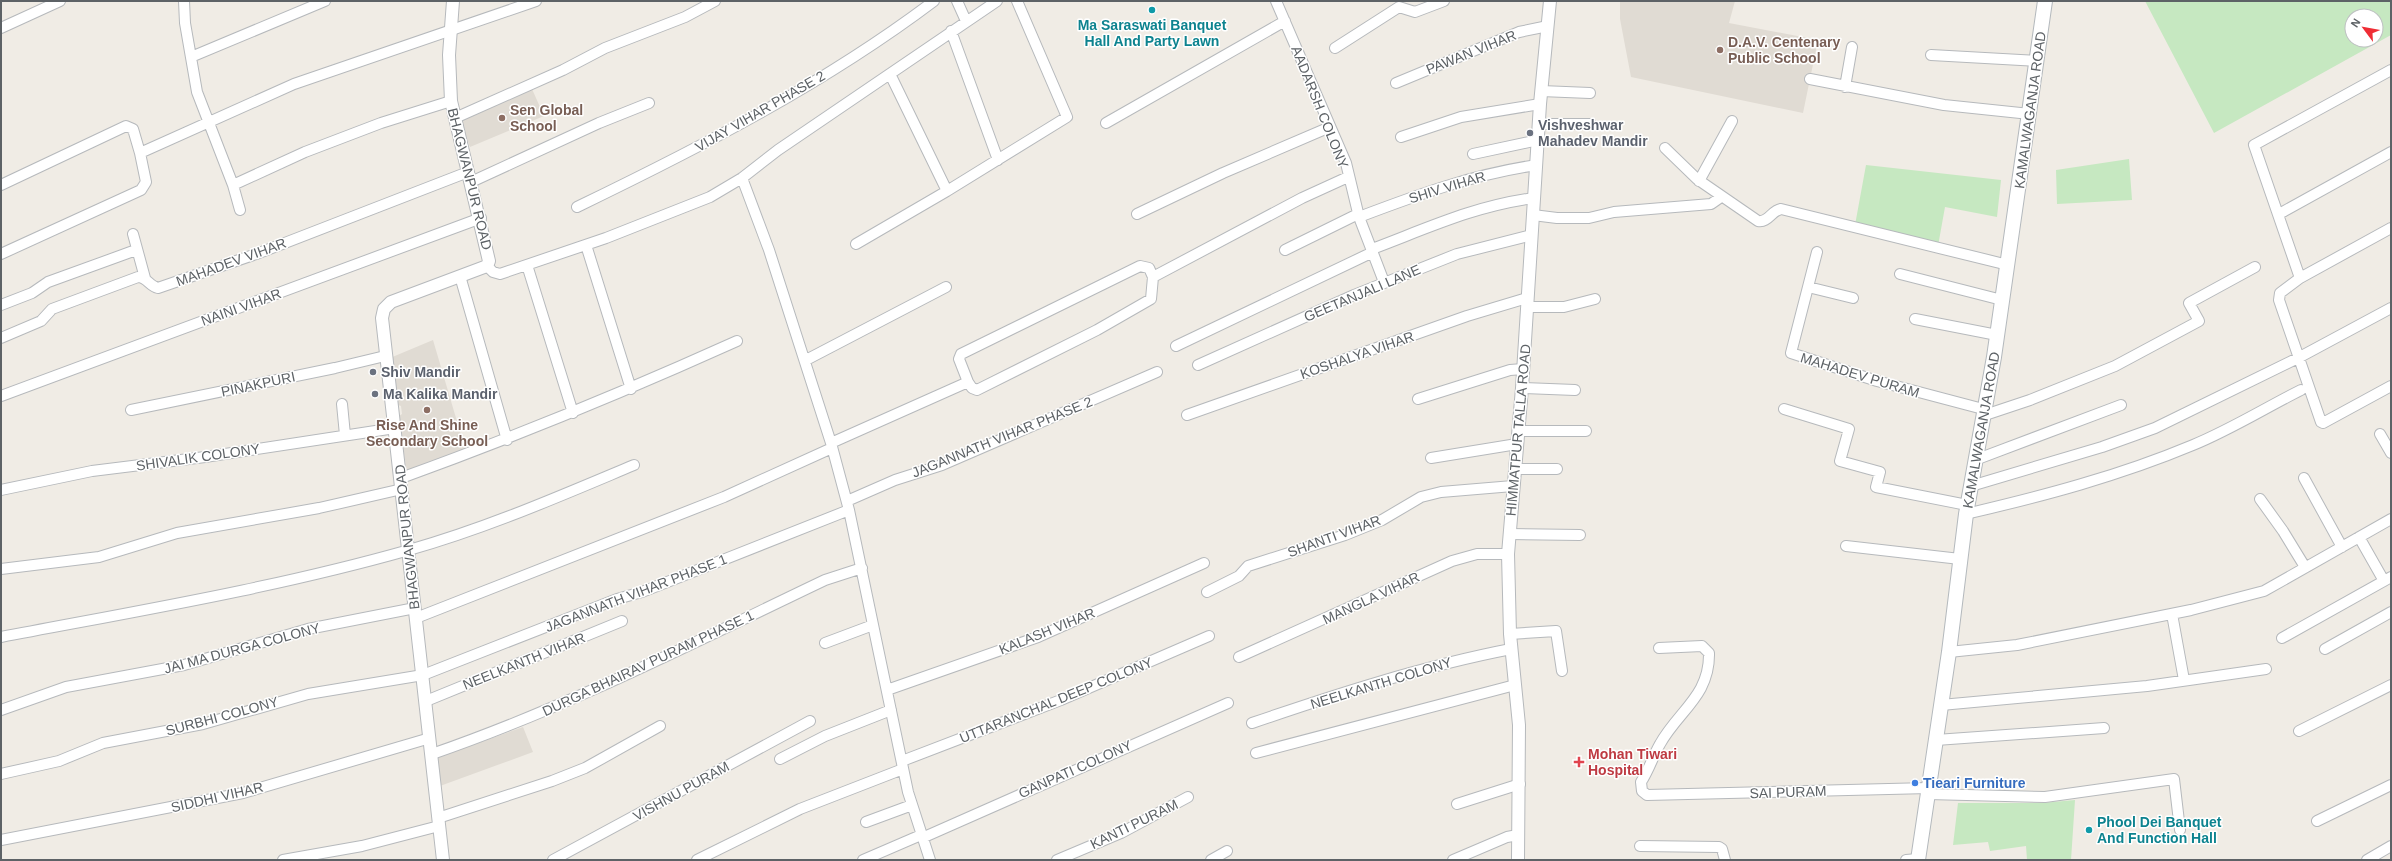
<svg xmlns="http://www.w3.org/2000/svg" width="2392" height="861" viewBox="0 0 2392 861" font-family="Arial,sans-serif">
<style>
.education{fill:#e0dbd3}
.green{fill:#c6e8c1;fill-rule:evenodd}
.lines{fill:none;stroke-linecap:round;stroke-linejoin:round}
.minor-casing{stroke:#b6b9bc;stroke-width:12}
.tertiary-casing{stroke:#b6b9bc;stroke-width:14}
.secondary-casing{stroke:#b4b9bd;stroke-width:16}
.minor{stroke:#fff;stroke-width:10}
.tertiary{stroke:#fff;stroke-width:12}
.secondary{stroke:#fff;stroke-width:14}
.culture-dot{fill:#0f9aa8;stroke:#fff;stroke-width:1.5}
.education-dot{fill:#8d6e63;stroke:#fff;stroke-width:1.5}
.worship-dot{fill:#6b7280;stroke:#fff;stroke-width:1.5}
.health-dot{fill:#e0444e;stroke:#fff;stroke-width:1.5}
.shop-dot{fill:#3f7fe0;stroke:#fff;stroke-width:1.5}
.labels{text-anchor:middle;stroke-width:3;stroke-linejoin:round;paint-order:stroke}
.culture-label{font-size:14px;font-weight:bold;fill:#0d838f;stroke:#fff}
.education-label{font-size:14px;font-weight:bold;fill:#785e54;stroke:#fff;text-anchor:start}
.street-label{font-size:14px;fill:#5d6266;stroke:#fff}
.worship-label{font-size:14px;font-weight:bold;fill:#5b616d;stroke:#fff;text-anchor:start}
.health-label{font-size:14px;font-weight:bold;fill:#be3a42;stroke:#fff;text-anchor:start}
.shop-label{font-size:14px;font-weight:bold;fill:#366cbe;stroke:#fff;text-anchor:start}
</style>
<rect width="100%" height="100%" fill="#f0ece5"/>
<path class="education" d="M1620,1H1735L1729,23L1818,40L1803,113L1631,77L1620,19Z
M532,89L544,116L470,147L460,119Z
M433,340L466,452L407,474L399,416L402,414L401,406L398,405L390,358Z
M523,727L533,752L440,786L436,758Z"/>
<path class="green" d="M2145,1H2391V35L2214,133ZM2352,16H2376V40H2352Z
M2129,159L2132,200L2057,204L2056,170Z
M1866,165L2001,180L1997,217L1945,207L1938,246L1855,225Z
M2075,800L2071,860H2027L2026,846L1990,851L1988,842L1953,845L1958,803H2042Z"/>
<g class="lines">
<g class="minor-casing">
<path id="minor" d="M184,1L185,23L197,92L233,185L240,210
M957,1L966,21
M1276,1L1346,163L1359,217L1384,282
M1,28L60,1
M951,31L998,160
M1335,48L1399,7L1415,12L1444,1
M1931,55L2037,61
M191,57L325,1
M2391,70L2254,145L2300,278L2280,293L2279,300L2321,422L2323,423L2391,386
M890,74L947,191
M1810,79L1944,105L2030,114
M1396,83L1519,32L1548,26
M1845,87L1852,47
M1541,91L1590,93
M455,118L563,70L605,48L685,17L715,1
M1106,123L1285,21
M1539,124H1591
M1401,137L1461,117L1540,104
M1665,148L1697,179L1758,221C1768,223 1771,211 1781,209L2008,265
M1473,154L1538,140
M742,178L769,250L831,443L849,510L908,792L930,860
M1699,181L1732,121
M471,182L599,123L649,103
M1,185L126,126L133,129L140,153L294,84L536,1
M233,185L305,152L381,123L451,101
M577,207C701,147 824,84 934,1
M1137,214L1223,173L1330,127
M2279,214L2391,152
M1533,215L1557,218H1589L1614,212L1711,204L1721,197
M1359,217C1417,195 1474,174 1537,165
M133,234L145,278
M856,244L947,191L1067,117L1017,1
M586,245L631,389
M1372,249C1428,228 1474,206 1534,198
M1285,250L1358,214
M1817,252L1791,353L1877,381L1983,409
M1,254L141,190L146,182L140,153
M527,265L573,413
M487,266L493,272L500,274L606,238L710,197L742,178L778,150L997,1
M1900,274L2002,300
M460,276L507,440
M2300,278L2391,228
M1808,287L1853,298
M1,305L32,293L48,282L136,250
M1527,307H1564L1595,299
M1915,319L1997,335
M1,338L41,321L52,309L138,277C147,277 149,286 158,288L259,253L468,172
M1176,346L1373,252
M806,360L946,287
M1198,365L1354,295L1457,254L1532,235
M968,382L959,359L961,354L1140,266L1149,268L1153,277
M1522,388L1575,390
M1,396L481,218
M1418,399L1510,370L1523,369
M342,404L345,435
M1784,409L1849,429L1840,461L1880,472L1876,487L1967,505
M131,410L335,368L385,356
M1187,415L1467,316L1527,298
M1982,416L2030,400L2115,366L2199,321L2189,303L2255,267
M1518,431H1586
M2380,434L2391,453
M831,443L968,382L972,388L977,390L1097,330L1151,299L1153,277L1302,198L1348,177
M1431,458L1517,444
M1975,460L2121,405
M1515,469H1557
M401,478C515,437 626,391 737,341
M2304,478L2342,547
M1971,486L2102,447L2155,428L2298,358L2391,308
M1,490L92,471L205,457L395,428
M2260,499L2283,531L2305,567
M847,501L895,480L942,465L1157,372
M1966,514C2043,496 2119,476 2193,445C2230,430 2265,408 2301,390
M1509,534L1580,535
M2359,537L2384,581
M1846,546L1960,559
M1,569L99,557L177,533L319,508L402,489
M1207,592L1239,576L1248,566L1345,535L1382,520L1421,497L1441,492L1513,486
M2172,614L2184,680
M416,618L724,497L832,448
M1510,634L1556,631L1562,671
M1,637C137,611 275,588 409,550C487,528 560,496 634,465
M2282,638L2391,577
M825,643L873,625
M1659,648L1702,646L1709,653C1710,696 1678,711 1660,744C1653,756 1649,770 1641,782L1642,791L1647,795L1929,788
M2325,649L2391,612
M1949,652L2017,645L2191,610L2264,591L2391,519
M1239,657L1452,561L1477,554H1508
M887,690L1038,637L1204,563
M426,701L622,621
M1941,705L2147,686L2266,669
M1,710L66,687L184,665L308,629L415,608
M1252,723C1337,694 1423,666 1511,649
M2299,731L2391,685
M1936,740L2104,728
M1256,753L1515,685
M432,754C568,707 695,642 825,580L862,568
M780,759L825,736L891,710
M902,761L1061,700L1209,636
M1,774L59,761L103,743L203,724L308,694L423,675L617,599L642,592L849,510
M1928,794L2045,797L2174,779L2180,830
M1457,804L1520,784
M438,818L552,781L585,768L660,726
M2317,821L2391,785
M866,822L912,805
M922,838L1228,703
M1,840L243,793L430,738
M1640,846L1719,847L1722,849L1725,860
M283,860L362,846L439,826
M553,860L810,721
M697,860L800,809L903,769
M863,860L921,835
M1057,860L1121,833L1188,797
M1211,860L1227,851
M1453,860L1507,837L1518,835
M1906,860L1918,859
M2367,860L2391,846"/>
</g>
<g class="tertiary-casing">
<path id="tertiary" d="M443,860L382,318L384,309L391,302L487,266L489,261L451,101L449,55L453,1
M1518,860L1519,725L1510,634L1508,554L1522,388L1540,104L1550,1"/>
</g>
<g class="secondary-casing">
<path id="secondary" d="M1918,860L1949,652L1966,514L1994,357L2045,1"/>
</g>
<use href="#minor" class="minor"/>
<use href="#tertiary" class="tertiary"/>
<use href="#secondary" class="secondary"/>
</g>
<g class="culture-dot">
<circle cx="1152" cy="10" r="4"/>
<circle cx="2089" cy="830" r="4"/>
</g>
<g class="education-dot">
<circle cx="1720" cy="50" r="4"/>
<circle cx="502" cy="118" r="4"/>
<circle cx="427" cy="410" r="4"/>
</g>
<g class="worship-dot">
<circle cx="1530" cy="133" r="4"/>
<circle cx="373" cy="372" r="4"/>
<circle cx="375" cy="394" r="4"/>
</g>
<path class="health-dot" d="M1577 756h4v4h4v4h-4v4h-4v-4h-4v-4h4z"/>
<circle class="shop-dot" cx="1915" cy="783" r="4"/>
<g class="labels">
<g class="culture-label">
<text x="1152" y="30">Ma Saraswati Banquet<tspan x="1152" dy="16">Hall And Party Lawn</tspan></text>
<text x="2097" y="827" text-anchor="start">Phool Dei Banquet<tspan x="2097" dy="16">And Function Hall</tspan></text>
</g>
<g class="education-label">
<text x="1728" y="47">D.A.V. Centenary<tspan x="1728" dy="16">Public School</tspan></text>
<text x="510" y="115">Sen Global<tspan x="510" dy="16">School</tspan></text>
<text x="427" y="430" text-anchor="middle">Rise And Shine<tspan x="427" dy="16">Secondary School</tspan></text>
</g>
<g class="street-label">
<text transform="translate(1471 52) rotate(-22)" y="5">PAWAN VIHAR</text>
<text transform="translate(1320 107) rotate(68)" y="5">AADARSH COLONY</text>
<text transform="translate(2030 110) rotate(-82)" y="5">KAMALWAGANJA ROAD</text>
<text transform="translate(760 111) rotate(-30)" y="5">VIJAY VIHAR PHASE 2</text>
<text transform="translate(470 179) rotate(76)" y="5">BHAGWANPUR ROAD</text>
<text transform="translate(1447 187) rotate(-17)" y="5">SHIV VIHAR</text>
<text transform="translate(231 262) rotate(-20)" y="5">MAHADEV VIHAR</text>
<text transform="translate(1362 293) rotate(-23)" y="5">GEETANJALI LANE</text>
<text transform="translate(241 307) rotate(-20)" y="5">NAINI VIHAR</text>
<text transform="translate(1357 355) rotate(-19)" y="5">KOSHALYA VIHAR</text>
<text transform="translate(1860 375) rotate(17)" y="5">MAHADEV PURAM</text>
<text transform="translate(258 384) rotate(-12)" y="5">PINAKPURI</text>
<text transform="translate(1518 430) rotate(-85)" y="5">HIMMATPUR TALLA ROAD</text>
<text transform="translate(1981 430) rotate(-80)" y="5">KAMALWAGANJA ROAD</text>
<text transform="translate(1002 437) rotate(-22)" y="5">JAGANNATH VIHAR PHASE 2</text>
<text transform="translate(198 457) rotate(-8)" y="5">SHIVALIK COLONY</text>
<text transform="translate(1334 536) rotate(-20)" y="5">SHANTI VIHAR</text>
<text transform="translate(407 537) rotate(-96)" y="5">BHAGWANPUR ROAD</text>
<text transform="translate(636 593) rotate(-21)" y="5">JAGANNATH VIHAR PHASE 1</text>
<text transform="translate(1371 598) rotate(-25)" y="5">MANGLA VIHAR</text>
<text transform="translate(1047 631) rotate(-22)" y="5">KALASH VIHAR</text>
<text transform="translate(242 648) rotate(-15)" y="5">JAI MA DURGA COLONY</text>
<text transform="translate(524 661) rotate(-22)" y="5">NEELKANTH VIHAR</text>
<text transform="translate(648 663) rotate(-25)" y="5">DURGA BHAIRAV PURAM PHASE 1</text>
<text transform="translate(1381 683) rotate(-17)" y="5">NEELKANTH COLONY</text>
<text transform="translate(1056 700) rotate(-22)" y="5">UTTARANCHAL DEEP COLONY</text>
<text transform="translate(222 716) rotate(-15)" y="5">SURBHI COLONY</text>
<text transform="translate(1075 769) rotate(-24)" y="5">GANPATI COLONY</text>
<text transform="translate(681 791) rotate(-29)" y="5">VISHNU PURAM</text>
<text transform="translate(1788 792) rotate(-2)" y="5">SAI PURAM</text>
<text transform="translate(217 797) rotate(-13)" y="5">SIDDHI VIHAR</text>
<text transform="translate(1134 824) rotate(-26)" y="5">KANTI PURAM</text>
</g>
<g class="worship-label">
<text x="1538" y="130">Vishveshwar<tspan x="1538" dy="16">Mahadev Mandir</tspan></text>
<text x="381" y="377">Shiv Mandir</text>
<text x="383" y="399">Ma Kalika Mandir</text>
</g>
<g class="health-label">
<text x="1588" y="759">Mohan Tiwari<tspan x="1588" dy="16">Hospital</tspan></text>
</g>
<g class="shop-label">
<text x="1923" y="788">Tieari Furniture</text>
</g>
</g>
<rect width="2392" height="861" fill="none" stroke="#5d6266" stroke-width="4"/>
<g transform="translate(2364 28) rotate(302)"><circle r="19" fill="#ffffff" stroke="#bec0c2"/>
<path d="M0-3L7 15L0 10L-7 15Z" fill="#ef2d35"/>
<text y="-6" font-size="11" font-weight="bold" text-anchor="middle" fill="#5d6266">N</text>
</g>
</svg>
